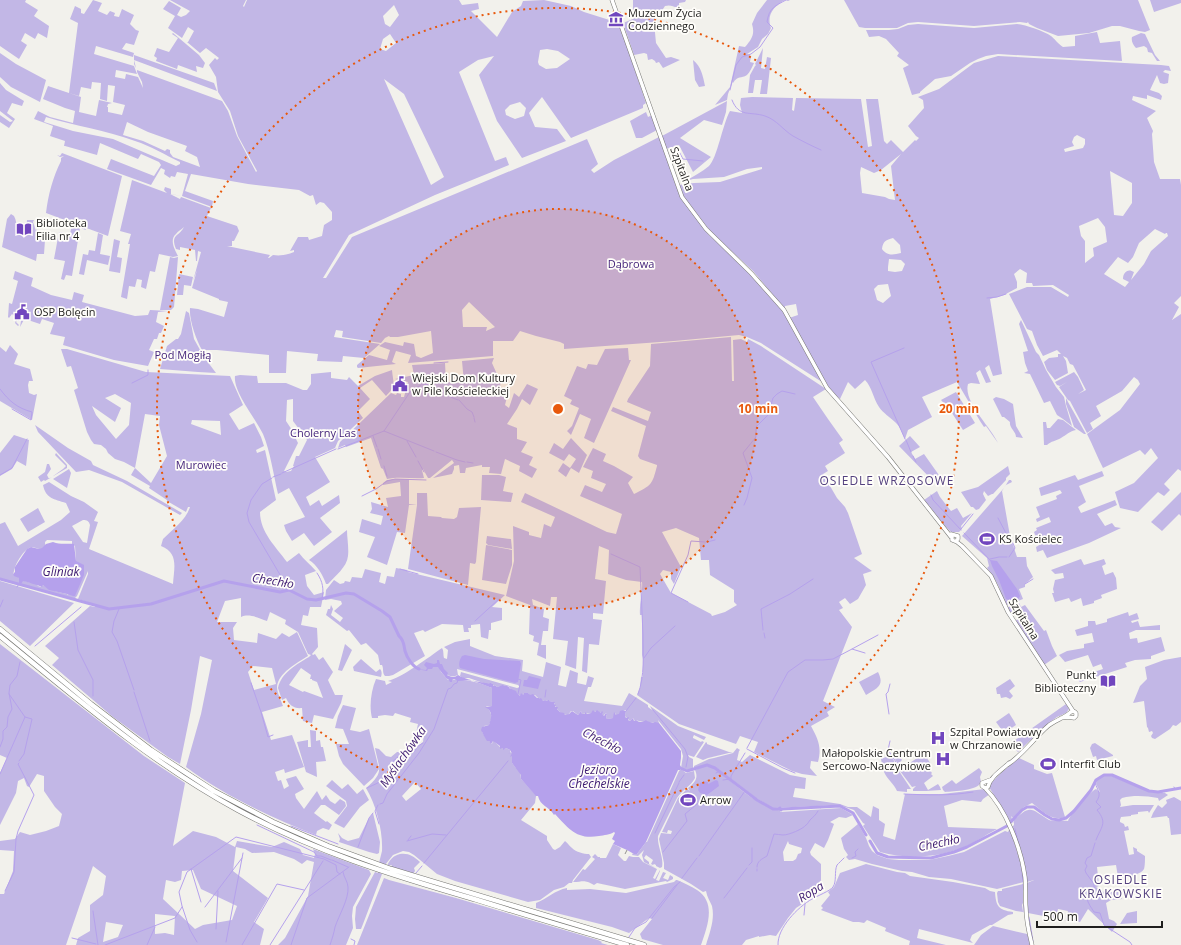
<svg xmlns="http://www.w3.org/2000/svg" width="1181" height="945" viewBox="0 0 1181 945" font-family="'Open Sans',sans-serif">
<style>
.green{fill:#c2b7e6;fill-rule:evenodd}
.water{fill:#b5a1ec}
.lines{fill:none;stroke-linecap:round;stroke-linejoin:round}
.stream{stroke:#b5a1ec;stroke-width:1}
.river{stroke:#b5a1ec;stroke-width:3}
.major-casing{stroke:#777773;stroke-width:4.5}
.highway-casing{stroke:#777773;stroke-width:5.5}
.major{stroke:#fff;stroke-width:3.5}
.highway{stroke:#fff;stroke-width:4.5}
.rail{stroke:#92918e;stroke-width:1;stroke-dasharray:8 4;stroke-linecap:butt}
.ring{fill:none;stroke:#e8590c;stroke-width:2;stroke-dasharray:2 4}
.labels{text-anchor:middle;stroke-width:3.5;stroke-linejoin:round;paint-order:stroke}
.poi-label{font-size:11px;fill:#1f1e1d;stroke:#fffefa;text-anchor:start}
.street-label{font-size:11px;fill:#1f1e1d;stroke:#fffefa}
.park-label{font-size:11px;fill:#45247b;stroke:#fffefa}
.neighbourhood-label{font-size:12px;letter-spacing:1px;fill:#54417f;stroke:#fffefa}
.water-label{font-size:12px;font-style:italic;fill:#3d1a71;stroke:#fffefa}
.centre{fill:#e8590c;stroke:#fffefa;stroke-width:2}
.ring-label{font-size:12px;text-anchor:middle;font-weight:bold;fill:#e8590c;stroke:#fffefa;stroke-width:3.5;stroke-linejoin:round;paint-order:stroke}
</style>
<rect width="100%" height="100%" fill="#f2f1ec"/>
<path class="green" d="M0,0H26L25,2L38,10L34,16L49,26L47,38L38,33L35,39L25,33L21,41L27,45L19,59L0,46Z
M93,0L102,3L98,11L107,15L110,11L115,13L114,16L119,17L122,9L134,15L130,24L136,30L139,31L134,45L126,43L122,49L134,53L133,57L96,46L94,54L134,66L137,74L116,70L115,77L125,79L126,74L138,77L143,88L142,82L137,72V70L222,101L228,111L237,136L256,172L257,171L238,136L230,111L218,92L216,77L209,65L215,58L217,60L219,58L206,48L200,53L187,42H188L194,31L188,27L182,38L168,28L175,16L163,9L169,1L181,8L177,15L181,17L186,15L190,11L170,0H246L243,6L244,7L247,0H459L462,5L478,3L479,9L471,11L497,37L512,12L521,6L523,1L544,0L571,6L584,12L619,23L646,103L643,105V108L571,138L542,97L529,113L535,127L557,129L566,141L522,158L497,121L479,75L494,56L478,60L459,72L495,161L506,157L509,165L435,195L349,235L323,278H326L352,237L587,139L598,164L591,170L594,173L614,160L659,137L680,197L709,235L738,261L782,310L822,382L761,343L747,337L739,335L674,341L564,349V344L560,342L536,336L520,331L513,341H493V356L408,363L411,355L396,351L392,362L396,364L358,368L357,367V365L369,355L387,360L390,350L379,346L385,342L403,346L404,342L414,344L416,356L421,358L433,353L431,331L398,337H390L389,336L385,338L381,343L342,337L343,331L336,330L334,337L380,344L364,358L343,356L342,362L317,361L318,354L287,351L286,373H269V355L217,350H202C196,339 189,320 190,308L198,309L224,317L228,302L219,300V299L192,288L197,270L193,281L201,252L198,251L197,261H196L195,250L180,247V250L176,249C170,234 179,237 184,227C181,230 178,231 176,234C169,240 175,250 178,256L173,257L159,254L155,272L150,271L146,289L141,287L142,280L137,279L135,287L129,286L127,299L121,297L130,244H128L131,234L120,231L132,180L167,193L164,190L165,187L171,189V194L182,196L188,174L177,172L175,177L171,176L170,178L164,174L165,170L161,168L151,185L107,169L111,159L154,176L161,165L159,162L141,154L138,159L100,143L97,155L65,146H64L65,141L50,136L53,126L34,119L38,111L50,117L73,123L75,111L65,108L43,99L48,86L81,97L79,112L96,116L99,100L112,103L108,104L107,107H108V112L122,115L125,105L113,102L115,86L108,85L107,101L100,99L101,83L92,82L91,89L81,87L79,96L69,93L78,23L70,19L75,6L81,9V13L84,14ZM394,5L399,15L390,27L385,24L383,16ZM390,34L396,43L386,51L380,49L383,39ZM547,49L558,51L570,59L557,68L546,69L539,65L538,62L540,50ZM384,79L404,94L444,177L431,185ZM520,102L526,108L524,116L515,119L506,115L505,110L510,105ZM46,117C75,126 106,130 135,141C151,146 165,155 180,162V164L176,166L113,139L73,131L44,122ZM127,122L148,132L187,146L185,151L197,157L200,167L173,157L170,153V150L167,149L165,151L143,141L123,135ZM191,174L248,184L299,190L310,196L313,195L316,205L320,202L324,203L332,212V220L324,225L322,236L309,240L308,237H298L290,251L294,250V252C287,255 280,256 273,255L269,258H268L270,255L227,246H232V241H234L239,231L237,226L207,216L211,208L181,197L180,199L170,194L182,196L212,207L213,201L185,191ZM469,302L495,327L486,331L487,327H463L462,310Z
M633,0H686L685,2L679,3V7C673,8 672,4 665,6L661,12L655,17V21L654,22L656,43L666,58L671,57L680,60L663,68L659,62L656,63L655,61L652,59L648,60L647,54L644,53L634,55L623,23L633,19Z
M767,0H790L788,1L785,0C774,6 766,15 771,28L768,34L762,39L758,47L747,54L751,56L750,62L754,63C752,67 750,72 747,75C741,79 738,75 733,83V81L728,94L727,100L715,105L730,87L739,46L745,47C752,39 755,34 752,24L757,13Z
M844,0H1138L1150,30L1145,32L1139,31L1120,26H1112L1089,33L1058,36L1037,28L1029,24L1028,22L1027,23L1020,22L974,26L918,22L908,23L897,28H865L859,27Z
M1150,0H1181V3L1154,12Z
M918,24L974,28L1017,24C1026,25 1044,31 1051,36C1054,38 1058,44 1063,47L1075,46V36L1097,32L1100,43L1120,41L1122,61L998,54L986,56L978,59L970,63L951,76L935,79L920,92V93L912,95L903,68L909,65L897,56L899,53L886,39L879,36L869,37L866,30H889L898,29L908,25Z
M173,33L199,55L205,63L203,68L196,66L197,72L178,65L177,69L156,61L157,58L154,56L157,48L169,52L178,38L172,34Z
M1141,33L1145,34L1155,55L1160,61H1157L1152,53L1148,52L1147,48L1144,46L1136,48C1133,45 1131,41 1132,37Z
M763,48L761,68L765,69L767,57L771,58L767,94H760L762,80H755L753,93H748L750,75L755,66L756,65L755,64Z
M0,53L16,64L46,80L40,102L11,87L0,77Z
M134,55L214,83L217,91L134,60L136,68L134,64Z
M998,56L1161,65L1169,66L1171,71L1165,70L1163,72L1169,74L1168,83L1164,84L1160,83L1157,75L1150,90L1159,93L1162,96L1161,100L1147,95V99L1133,96L1132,100L1156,111L1147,118L1153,131L1152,134L1154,162L1160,179H1180L1181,185V296L1174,303L1179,307L1172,320L1181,314V471L1178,469L1164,484L1170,490L1164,496L1158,492L1138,512L1120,508L1115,492L1134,483L1158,458L1151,448L1145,455L1140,450L1103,468C1097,457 1093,445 1087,434L1120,410L1140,384L1138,380L1134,377L1122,391L1096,406L1101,416L1090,423L1093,429L1087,433L1070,401L1076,395L1070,401L1068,400L1059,387L1067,382L1060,386L1057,385L1055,382L1074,372L1078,377H1074H1078L1084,390L1078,394L1086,390L1073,365L1070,364L1067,358L1063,356L1066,361L1068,373L1055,380L1047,370L1044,362L1049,358L1058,357V354H1061L1057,350L1043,356L1037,345L1032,331L1027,329L1009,294L1027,287H1051L1068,297L1069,295L1053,285L1033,286L1032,283H1026L1027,273L1020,269L1014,274L1017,282V288L1004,295L990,299L1002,374L993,376L989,365L985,368L991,382L986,383L980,370L976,373L980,384L971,383L968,384C963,402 991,427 998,443L986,426L984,427L980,421L957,382L922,397L932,417L908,430L905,439C902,433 900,426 895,422C890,417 883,413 879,407C873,398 872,387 865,380L855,389L848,382L840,399L831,391L789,318L798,315L796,304L785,306V309L753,271L711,232L683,196L679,185L694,183L720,182L762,169V167L747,169L724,177L693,179L686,181C693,176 702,172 709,166C717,159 723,123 730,111L742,113L740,105L741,98L752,97L793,98L792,110L794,111L796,98L861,99L868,147L872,146L866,99H878L884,141L887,144L891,140L903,152L915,140L916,141L919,138L916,136L908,126L924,108L923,100L918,97L939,89L974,63ZM1077,135L1085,139V144L1083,148L1065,152L1064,149L1074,146L1072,142L1074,137ZM901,154L891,166L895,200L889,199L885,197L862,193L860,173L861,167L874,173L881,170ZM1110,171L1132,183V203L1123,216L1114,215ZM1098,218L1105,227L1107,242L1093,248L1094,256L1085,263V241L1081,236L1079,226ZM1155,229L1165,234L1166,233H1167L1168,236L1151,251L1144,264L1131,280L1134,272C1128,268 1123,272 1123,279L1129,282L1125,287L1104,274L1118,257L1128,263L1133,257L1139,243ZM893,238L900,245L901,253C893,255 887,256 882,249C883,241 886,240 893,238ZM889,259L901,260L905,264L902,271L895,272L888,271V267ZM888,284L891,296L883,303L877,300L874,289L878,285Z
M693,60C701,66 703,76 705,86L699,87L695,80Z
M0,83L6,90L24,101L22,106L12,103L7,113L15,119L9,128L0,122V115L10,122L13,121L0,111Z
M727,101L726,112L722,125L704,120L680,138L711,157L693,172L679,145L666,149L662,136Z
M646,112L648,117L652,115L657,130L642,138H636L630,121Z
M62,153L122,176L108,236L46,213C48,195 53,177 61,161V158L64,156L60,157L57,155L60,156Z
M11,214L14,216C18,224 15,228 21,235H24L26,233L27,220H34L33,222L36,231L37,229L39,240H45L44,254H37L36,261L2,247L7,219Z
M72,224L85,228L86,230L80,228L72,276L66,275L64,280L61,279L65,261L54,259L59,232L70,234Z
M98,233L103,235L100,254L110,256L108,265L87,260L84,275L79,274L83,254L88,255L89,250L95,251Z
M114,239L120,241L117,257L122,258L120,273L109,271Z
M170,257L174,258L178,257L174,307L171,310H160Z
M15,271L33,278L31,286L51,295L72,300L74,292L84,295L82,302L135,316L148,315L150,310L168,311L158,312L156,322L164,326L161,333H159L157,339H154L149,350L154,352L148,366L114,360L63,345L65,337L50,334L54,323L42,319L40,324L25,319L27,314L20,327L22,315H24L25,312L19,309L15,315L20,319L19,321L17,320L16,322L19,325L18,326L15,323L17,318L12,314L9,318L8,317L9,303L12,304L18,281L13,279Z
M179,274L193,277L191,286L184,285L183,295H177Z
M186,311L189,313L194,339L204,357L216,373L198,372L160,369L167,346L176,339H178L181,334Z
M1021,320L1036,352L1039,355L1046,370L1056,387L1064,397L1066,406L1072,426L1063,419L1057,415L1050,401L1044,403L1030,374L1024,373L1028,371L1025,363L1023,352L1028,351L1019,324Z
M731,337L732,381H734L733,340L741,339L747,342L748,339L761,346L826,389L813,397L828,419L843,440L839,443L845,453L825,466L828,471L823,474L837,498L845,507L848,513L862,554L854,558L872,571L863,574L866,585L858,599L850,604L845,598L839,602L843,608L839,610L852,627L823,701L835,707L827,712L829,716L811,726C818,739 822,747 818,762L811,761L810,768L817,776L802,774L792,771L754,752L758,742L740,736L736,744L679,724L637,695L640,688L641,677H643V659L642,655V615H640C639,603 643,593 642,582L626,580L608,574L609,550L599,546L595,579L606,581L603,614L593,613V619L602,620L599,645L589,644L587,673L582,671L584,638L578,637L576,669L565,665L568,641L553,639L557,597H551L550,606L532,599L533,605L544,609L543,617L549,619L548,631H543L541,645H546V659L537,655L539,643L533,641L534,636L529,634L530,605L506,596L514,561L513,526L529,532V535L541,538L544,524L551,527L555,517L521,502L525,493L607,532L616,534L622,514L580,496L585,485L602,492L606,484L591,478L593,471L583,467L593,448L606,454L603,461L614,466L633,477L628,483L634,494C652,485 652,485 657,466V465L640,459L638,456L646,426L611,411L613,407L648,421L651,412L627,402L628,399L650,366L651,344ZM676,528L699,538L701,560H709L710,575L734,590V602L737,605L725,612L712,616L711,614L671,593L660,574L663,570L671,572V579L674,584L681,567L662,532Z
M10,345L18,354L14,364L30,369L33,381H29L28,385L29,393L34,395L37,394L32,420L0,401V347L6,352Z
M628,348L629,360H631L594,443L584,438L591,419L580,414L571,435L567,431L572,426L579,408L570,404L572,400L564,396L577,366L586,369L588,364L597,365L605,349Z
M61,349H67L146,372L230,376L243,405L229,414L239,430L254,423L261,437L264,446L256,450L257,453L265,450L276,500L260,512C260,532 276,547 287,562L299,553C304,560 310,564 316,571L305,575L307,586L314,595L324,592L321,607H310L308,616L303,615L301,625L317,628L318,647L312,654L313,655L315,654L319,660L323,657L333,672L328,680L335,695H343L341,703L333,719L314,715L312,723L303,721L302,708C294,709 289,705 286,698L282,700L278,688C281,673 297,664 309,657L314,666L309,657L311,655L308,654L298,632L285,624L286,620L270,612L267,621C259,618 249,613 241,617V598L225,601L217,622H237L233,628L234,640L257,643L258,633L276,639L282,633L289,637L297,632L308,656C297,663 278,673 277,687C277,693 281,700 283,706L262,712L271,740L292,735L304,767L285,773L284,769L275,772L278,781L281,780L284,789L289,786L286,779L296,776L304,789L295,794L296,798L304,809L317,791L322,800L326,795L330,801L335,804L340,799L345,802L346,806L339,815L325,805H321L314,813L326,822L327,821L332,825L329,830L323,828L317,831L316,835C270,817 225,796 186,767L201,714L212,660L200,656L191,710L180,764L168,757L113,717L52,665L59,658L45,646L90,606L95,607L96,605L78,599L88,574V571L77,596L75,598L76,599L75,600L0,579V524L5,522L18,546L61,520L70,512L66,503C54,499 46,499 43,485L49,482L71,496L84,502L98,512L94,521L98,522L89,549L173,584C174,568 179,553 161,546L163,539C173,529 186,520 190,507H188L186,512L167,501V500L149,488L150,486L131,475L135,468L124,462L115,459L108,453L106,449L101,445L94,444L91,440L87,432L74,390L78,388L71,366L67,367ZM115,394L131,403L129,425L116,439L96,415L92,406L115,422L121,408L105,398ZM145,414L160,416L159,425L167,456L151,483L135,468ZM192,420L220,421L221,435L191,424ZM83,520C87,520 89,521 90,525L87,543L83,542L72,526ZM47,540L72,541V544L75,546L76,561L68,595L67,594L55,591L43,585L41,587L38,586L36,583C25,583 22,579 13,574C14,572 14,570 15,568C16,562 26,547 32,547C34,547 36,548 39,549L41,553L39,561L42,563L44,562L46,556L45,542ZM253,666L272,668L276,684L254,690L248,672ZM301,668L311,675L310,679H312V680L317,682L323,698L304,691L303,692L289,685Z
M494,358L492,363L496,372L501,379L499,395L507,397L505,405L509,408L514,393L519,397L527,384L538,389L530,405L522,399L517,409L507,424L517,428V439L527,442L521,452L533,457L529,465L537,469L532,478L519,471L520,466L505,459L501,474L489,473L490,467H482V465L466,468L465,473H460L459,465L454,466V469L452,474L433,478L454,463L452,460L430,478H428L423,469L422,470L424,478C412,479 399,476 387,479L383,469L381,468L371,438L346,447L345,445L338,448L340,442L391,393L396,395L397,393L401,394V397H404L408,382L395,379L414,375L412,365L445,363L446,382L464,383L462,361Z
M392,370C393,383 397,385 386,396L372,380L360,388L370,399L358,411L363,418L338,441L335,448L315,457L330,482L306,497L310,506L319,500L322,506L339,495L340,503L320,518L332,532L314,546L304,533L292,541L286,531L284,525L305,517L289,488L278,494C274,477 270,450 263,434C256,419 233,392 235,376L240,375L257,376L258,383H286L303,390H307L311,384V374L331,372V378L347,380L349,377L358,386L375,376ZM293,399V421L299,429L294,433L286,421L287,400ZM301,430L307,440L299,456H296L293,466H294L291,471L286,472L284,471L298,443L294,435Z
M956,392L975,423L963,430L950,410L941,400Z
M996,397L1004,399L1013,404L1016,426L1023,438L1016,437C1016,431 1009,428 1010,422L1004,417H1002L993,399Z
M1066,398L1068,402L1086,434H1084L1074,427L1066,404Z
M1058,419L1063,420L1076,430C1070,431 1066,435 1061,438C1056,441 1051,441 1047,445H1044L1043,422H1046L1047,428H1050Z
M35,425L68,448L91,461L93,465L127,481L182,513L180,515L122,482L89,470L76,472L38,432Z
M14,435L29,440L26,466L17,461L12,469L0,476V453Z
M910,436L920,447L911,452L915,459L924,454L941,478L934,482L899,446Z
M571,438L587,455L579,473L571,468L566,477L558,471L563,463L570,468L576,459L569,454L564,461L549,453L554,443L563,449Z
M56,453L67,465V468L45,481L44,480L41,482L38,477L45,472L47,464H49L51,469L47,475L49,479L63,469L66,466L55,455Z
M1008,466L1010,474L1006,478V480L993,494H992L988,496L984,491L983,494L986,500L979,509L976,510L973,507H971L961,492L978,487Z
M69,469L71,473L67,488L53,479Z
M1102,471L1104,476L1079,486L1086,502L1078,507L1081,513L1115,500L1117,505L1097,514L1105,526L1112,523L1115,527L1121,528L1089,543L1047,558L1043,550L1037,552L1036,547L1041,544V539L1037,540L1034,532L1037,530L1036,528L1051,522L1049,517L1037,522L1036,519L1040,517L1036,507L1057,499L1056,496L1062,493L1060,490L1041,496L1039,488L1075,475L1078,480Z
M482,475H499L506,477L503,491L513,493L511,502L481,500Z
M395,479H409V504L417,505V493H427L428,516L441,517L442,518L454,519L457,517L459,508L481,507L476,562L475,564L470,563L468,585L408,569L417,505H409L405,533L397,532L387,565L367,557L375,537L359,532L362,519L381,525L383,516L370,513L372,509L371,502L388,507L386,498L401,496L400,482L383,485V483L387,480Z
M1009,480H1011L1012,482L1006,485L1002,491L1010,536L1017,557H1026L1027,566L1033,577L1025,584V587L1019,589L1023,599L1007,605C1002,601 1001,593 999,587C996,581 992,574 987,568L989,566L987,558L962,536L1004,488Z
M937,491L940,497L951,511L957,508L963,518L972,513L961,526L962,529L959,532H951L946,527L930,507L929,505H928L924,500Z
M1181,492V516L1179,514L1162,531L1151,522Z
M38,508L45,522L28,532L20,519Z
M347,530C347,538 349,548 348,556C347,567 335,576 328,584H326C323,575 317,565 309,560Z
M487,536L511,539L512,549L488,545L486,543Z
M486,545L512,550V565L506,584L482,580Z
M1081,559L1084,565L1104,559L1106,564L1102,566L1105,575L1113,572L1116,578L1117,589L1101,595L1102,598L1094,601V603L1083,606L1081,598L1071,602L1069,598L1055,602L1052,593H1054L1053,589L1055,580L1064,578L1063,573L1055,574L1051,570Z
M396,568L407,570L408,572L505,595L492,607L502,608V620L491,623V630H489L488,639L481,637L480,624L471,625V628H468L469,632H464L463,625L442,624L425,632L423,630L414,633L425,656L393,675L389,676H385C382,673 384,669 382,665H380L378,655L366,643L361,645L349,630L347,631L326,615L328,609H330L331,605L333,609L331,615L340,622L343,618L334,611L342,604L341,601L331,599L325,600L326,590L334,580L340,584L344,583L345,581L350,582L352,577L362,578L365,569L381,573L379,582L385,584L387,576L394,577Z
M0,581L74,603L30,646L0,621Z
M1019,603L1021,607L1025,605L1044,631L1046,630L1052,646L1057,656L1044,665L1015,621L1021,617L1016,610L1010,613L1007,609L1008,607Z
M1128,612L1129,616L1137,613L1139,619L1131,621L1132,623L1138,621L1140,627L1160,625V630H1136L1129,633L1130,639L1137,638L1138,643L1161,637L1165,651L1151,656V659L1135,660L1125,663L1127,667L1080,682L1076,678L1103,669L1101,664L1093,667L1088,655L1065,662L1059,655L1067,651L1084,648V644L1094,642L1092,633L1077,636L1075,630L1088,626V621H1095L1096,625L1107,622V619Z
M0,631L146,748L256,815L257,817H255L198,785L122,733L0,634Z
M470,639V646L495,656L523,660L522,671L543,677L546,662L561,667L558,685L566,687L570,670L578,673L577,683L586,685L588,676L594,678L591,687H588L584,701L622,706L629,693L648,705V707L652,710L650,706L678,726L706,737L704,740L694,735L693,737V738L701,742L702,741L704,742L694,757L688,755L689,757L693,759V769L687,770L681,768L683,756L681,749L658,720L659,723H658C653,723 640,722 636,720L635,721L633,718L630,721L625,716L626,710H623L619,715H616L615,713L614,718L607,719L606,717L607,714L606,713L603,716L601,713L597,711L591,713L582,714L581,711L578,715L573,711H571L568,715C561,715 555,708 554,702L549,701V700L547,701L545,700L543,701L539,699L535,695H529L528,693H524L523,695L520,696L513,690H511L509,686H501L497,687L495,685L492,686L493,684L490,683L486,684L469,678H463L460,676L461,672L517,688L520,687L518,685L457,669L458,675C449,679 444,673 439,667L441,672L448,680C465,679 476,681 492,688V706H486C492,713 493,717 489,725L484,726L482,732L486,738L492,744L493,740L500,747L503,748V749L506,748L510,750V753L512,752L513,753L512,763L516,768L520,766L521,779L534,793L538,795L536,796L535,803L521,820L547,836V840L553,849L555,850L560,847L565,841C568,843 569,846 572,848C576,852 584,854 589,854L591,857L573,880L572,883H569L564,887L554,890L540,900L528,902L455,881L437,874L414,855L409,852L403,851L393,855L385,865H383L380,873L382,874L363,924L361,929H356L355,919L356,907L375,872L378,873L382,864L379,863C380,859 381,855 382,851C383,830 376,805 366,788C385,772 379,769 375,748L379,749L386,756L391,757L397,752L412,751L423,742L424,733H416L418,724L410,722L411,718L395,713L393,716L385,715L378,716V718H372C369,706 371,691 376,679L385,681L386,685L392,682L388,681C403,677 429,657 442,648C444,651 443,654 444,658L447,659L448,650L444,647L455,642ZM415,782L421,789L406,801L402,796Z
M0,644L144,756L185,783L173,846L193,831L216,837L235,847L237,841L272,847L284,842L300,849L303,855L314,858L315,854L313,849L369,870L371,874L353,907L352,916L353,928L346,945H278L285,938L308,896L314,862L307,860L302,864L294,859L274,852L252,853L245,849L236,847L233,871L268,898L254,922L264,929L260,945H76L78,938L90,931V905L103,895L106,876L93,866L66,945H0V894H4L13,871L14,851L0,850V841L15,839L20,832L30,835L46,831L59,826L62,814L55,807L44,791V776L37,774L29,787L27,786L24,778L18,781L16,793L0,825V773L7,758L0,755ZM193,870L201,889L237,906L232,920L203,925L195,929L163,899L166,880L175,882L181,880L182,871ZM155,914L175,916L174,935L165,933L155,934ZM106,922L123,925L118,937L103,942Z
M345,644L352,650L342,671L338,670Z
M1181,657V722L1176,726L1173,725L1170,729L1155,739L1152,738L1151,736L1153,733L1152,731L1149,732L1148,728L1147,727L1144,701L1133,703L1140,686L1147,679L1145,667L1164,660Z
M361,659L376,672L380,669C382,671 382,674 381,677L354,671L353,667Z
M878,672C885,686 877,688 866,695L859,682Z
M1010,679L1015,686L1009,691L1013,696L1010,699L1006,697L1001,698L1000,694H997L996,688Z
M1066,704L1069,709L1066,713L1057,717L1045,726L1018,752L1017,751L1011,743Z
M343,705L356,708L350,730L360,732L369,729L379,769L373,778L364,786L343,764L339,756L336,744H349L343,729L335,728L338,716Z
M1009,713L1014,721L1016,725L1004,733L996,722Z
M310,730L316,731V741L320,740L321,747H323L326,761L316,762L317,777L306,772L297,742L308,740V747H311Z
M706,742L707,743V744L729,752H733L708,758L703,760L696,757Z
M1095,743L1113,755V756L1097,760L1096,756L1093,757L1090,748L1092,744Z
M737,748L740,750L739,751L737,760L742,762L750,755L790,775L806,778L805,789L795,788L793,797L840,804L848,807H857L871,817L873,806L879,809V820L885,824L883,836L895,840L905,794H942L985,789L990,794L983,799L981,802L962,800L944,806L948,827L997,829C985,835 972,845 959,849C934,858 905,859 880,852L863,826L865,824L863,823L854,810L839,805L773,808L756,798L717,768L707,765L694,768V766L709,759L714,758L733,753Z
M896,751L902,760L899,763H900L901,765L897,768L911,789H907V792L897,791C894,784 887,779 884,772C882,768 882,763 881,759L891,755L895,763L898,764L892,754Z
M923,754H924L931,764L927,767L932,773L931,774L933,776L924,783L928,790L938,784L940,787L941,790L926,791H913V789L916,786L912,787L900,771V767L902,766L904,767Z
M1019,758L1034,765V769L1047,774L1052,773L1065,817C1052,822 1041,810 1032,803L1024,807L1013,818L1011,816L1012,819L1010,822L989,787L991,783L1002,772Z
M705,766L712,767L716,769C731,781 760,809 780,810V812L841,808L853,815L846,818L839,817L830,822L834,824L828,840L824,848L815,843L810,852L811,855L821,864V880L816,895L796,908L788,918L776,936L770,935L759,937V936L746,940L742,945H706C710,932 715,919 712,906C710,901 707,897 706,891L703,892L691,884L664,869V863L659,839L661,833L671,834L672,831L668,830L667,833H668L662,832L678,798L687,789L690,791L688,788C694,783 699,779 695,770ZM788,841L789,844L802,848L801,853L798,854L796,859L793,861H784L783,852Z
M979,768L982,772L980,777L981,782C978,791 954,791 945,792L943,790L942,787L952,780L956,784Z
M681,769L686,773L694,771L695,778C691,786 682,790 677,798L658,836C657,846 664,857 662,867L660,868L656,866V865L654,864L653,865L651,864L653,860L646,855L644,858L649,862V864L656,868L644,862L642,855L644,850L638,856L632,855L633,853L634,854H637L646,842H647L679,771Z
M1109,775L1150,792L1158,793H1165L1168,795L1159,801L1158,798C1146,796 1134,795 1122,798L1120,800L1121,805L1120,807L1133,805H1154L1149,813L1148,811L1138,812V814L1131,815V816L1121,817L1120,820V822L1124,824L1125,827L1128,826L1129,830L1124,831L1129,855L1134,854L1133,847L1137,849V851L1145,856C1145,860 1145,866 1144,869C1141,875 1129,875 1123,881L1124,882L1123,885L1122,883H1119L1116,865L1097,867L1099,886L1096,887L1104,892H1121L1122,899L1111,900L1106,903L1109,919L1114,921L1117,924L1112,932L1088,909L1080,922L1064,920H1066L1068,911L1058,909L1056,918L1059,919L1028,913L1027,883L1034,880L1027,882L1012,827L1014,825V820C1022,813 1028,805 1038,813C1042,815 1045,818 1049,820C1055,822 1062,820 1068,821C1071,813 1089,792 1096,789L1100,792L1096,784L1097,780L1103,776Z
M332,780L342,789L348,784L357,794L363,789L369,800L360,807L344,828L334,823L347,806L346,801L326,786Z
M1174,797L1181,801V834L1171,835L1169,818H1168L1167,816L1151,818L1153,813L1158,805L1162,808L1167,803L1166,800Z
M373,813L380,842L379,853L377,854L369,852L339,842L340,839L338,833L342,838L348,841L359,838L368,820Z
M858,824L866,838L869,846L872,851L877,855L888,859L899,860H929L948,856L964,852L1005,831L1008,832L1010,828L1023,871L1024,882L997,889L951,879L929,877L912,872L902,871L872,864L855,859L849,860L846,857L848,855L844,849L841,838Z
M613,844L621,848L618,855L624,861H626L629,856L633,857H639L643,862L657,869L653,878L655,879L660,870V871L656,880L659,881L663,872L666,873L663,878L668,880L670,875L673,877V879L667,882L666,881L625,889L597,883L594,885C584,879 583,882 573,882L583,869L585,870L595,859L592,857L595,854L598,857H600V858H606Z
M400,854C409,853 413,856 420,862L414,868L415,871L413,874L391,867L392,865L387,866C390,859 393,856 400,854Z
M866,864L897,872L905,873L910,876L953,882L985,888L990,891L995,892C996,906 998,910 1013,912V914L1008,915L992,925H990L972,935L970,940L973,943L919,929L917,938L946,945H909L910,941L885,931L886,928L867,920L864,923L859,922H853L821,910L823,908L821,906L830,895L828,892L834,887L840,873Z
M384,878L389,880L456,898L598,940L602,942L601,943L608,945H357Z
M676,880H677C684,883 691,886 697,890C717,903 707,927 701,945H663L642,939L640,934L652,919L649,918L629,933L612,927L536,908V903C547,899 555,890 567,888V890L590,889L626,893L674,882Z
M1023,884V903L1022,905L1023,912L1016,911L1000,906L998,902L997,893L998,891H1002V889Z
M1137,911V923L1120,924L1127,913Z
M993,926L1027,934L1031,945H974L981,935Z"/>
<path class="water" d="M53,542C61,545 67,543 74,544L76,561L84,565V575L75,596H73L67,594L49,590L43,585L42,587C35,584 30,583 23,581L21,584L19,583V578L14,576L13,574L15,572V567L27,549L31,547L39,549L42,548L46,544Z
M990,560L997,561L1017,589L1020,596C1018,602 1011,601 1006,599L999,580L992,566Z
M465,655L484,659L520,661L521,664L518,682L515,683L460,668C458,664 460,659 462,656Z
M437,660H439L440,664H442L444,669L448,673L447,675C450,677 455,678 458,675C464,679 484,684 491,683L493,684V686L495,685L497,687L503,685L504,686H507L510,687L509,688L516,691L517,693L520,696L521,693L523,695L524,693H528L530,695L533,694L537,698H539V699L541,698L543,701L545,700L547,701L548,700H549V701L555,702L554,704L556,705L555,707H558L557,709L560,712L564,713L565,715L569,714L572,711L578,715L581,711L582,714H585V712L587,714L591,713L593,710L595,712L597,710L601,713L602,711L603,712L602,714L604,716L606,713L607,714L606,717L607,719L613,718L614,712L616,715L618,714H619L620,711L623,710L626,711L625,716L626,718L629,717L628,720L630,721L633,718L634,721L636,720C639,723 644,722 646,720L647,721L653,723L655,722L659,723L681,751V758L680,765L681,767L680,770H678L646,842L637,854H634L627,850L613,844L615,841L612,839L615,833L614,832C610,835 604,835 599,836C577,840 569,829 555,814L554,815C549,806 540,806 538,796H536L521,779V775L512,763V756L510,757L512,753V752L508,754L511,752L510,750L506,748L503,750V748H502L500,749V746L493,741L491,744L489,741H487C485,738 483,734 481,730L482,727L489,725C491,718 494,712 485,707L492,706V688L471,680L458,681L454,679L452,680V682H450L449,680L446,678C444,675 440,671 438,667H433L432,669H428L427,671L417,669L426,670L427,668L424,665L426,662L434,664L437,663Z
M529,676L541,679L538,689L523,686L524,680H527Z
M716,780L718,781L719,786L707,795L700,793L698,790L700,783L704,781L708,782V784Z"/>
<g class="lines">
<path class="stream" d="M730,90L736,65L742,57L751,54L760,47L773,28L767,22C769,8 775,6 786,0
M732,100C739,118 750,111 765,116C777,120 783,130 793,136C802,141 812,146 821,150
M676,146L683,159L703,161
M987,298L997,297L1006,294
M904,348L871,362L905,439
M434,363L448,362
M132,383L148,375V370
M422,384C439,384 444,396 458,400
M0,389C9,401 17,408 32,412L31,420L12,409
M459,400L467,409L472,412L474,417
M474,418L475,422
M384,431L410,392L421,385
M373,436L377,447
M906,440L911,452
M407,441L416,457
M338,449L384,431L434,451
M378,449L381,459
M436,452L457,460L465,462
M913,456L916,462
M418,461L424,472
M467,462L473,463
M384,466L387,476
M282,473L336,449
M0,475L12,468L27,439
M273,477L281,474
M272,478L262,484L251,500L247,513L249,522L289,590
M931,495L933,500L961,530
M362,496L376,489L387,481L395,479L426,480
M744,505L747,498L752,478L743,453L756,437V427L768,415L773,398L777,394L782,391L795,394
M998,518L1008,537L1011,539
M961,529L973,514
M964,533L990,560
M707,542L715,540
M611,554L640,567C641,589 642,612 643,635C643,654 645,676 638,694
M1009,557L1015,548L1010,537
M990,559L999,557H1007
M400,569L418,574
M317,573C323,582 324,589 322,599
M1025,584L1033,579
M17,587L19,584
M688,602L671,593L688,555L691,541L705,542
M0,607L3,600
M119,609L114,621L112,632L117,641L134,690
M475,621L499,599
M74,622L78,650L93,680V696
M763,630L761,609L790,594L813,579
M764,633L765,638
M35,646L81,607
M852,649L878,635
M644,658L651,648L675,626
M251,683L261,712L268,737L273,735
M134,692L150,741
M518,694L521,680L518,679
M545,697L546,690
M653,710L685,749L688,757L686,767
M626,711L636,698
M889,714L886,694L888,692L890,684
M890,741L888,750L896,762
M0,747L3,739V731L7,727L8,717L12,709L9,693L10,685L17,676L20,662
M747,748L788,672L805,660H823L833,659L852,649L865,653
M747,749L783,768L795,773
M19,761L24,754L32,719L25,717
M719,772L720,771
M716,773L718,772
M0,774L25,717L9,694
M723,780L730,779
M731,780V776L745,753
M679,782L684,775
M1095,783C1098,791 1102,794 1096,802L1101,807L1097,810C1108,823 1101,827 1096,840
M1174,787L1175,789
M367,788C377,783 392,779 390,764L401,754L414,752L418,746L423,743
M1164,791V792
M1162,792V793
M904,794C927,795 950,796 973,792
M703,798L706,795
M380,804L383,803L387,794L419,753L434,729L448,689L451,688L454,684L457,683L458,680
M378,805L375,811L379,824
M821,808L822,807
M1012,820L1013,822
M257,825L314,852L317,856H321L331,860
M291,826L338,844
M1015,829L1019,845
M655,833L679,783
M408,840L411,836
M407,841L432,834L446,835
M1095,843L1091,856L1087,858L1085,863L1087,866L1085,870L1086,873L1094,884V896L1093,897H1088L1087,898C1088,904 1091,907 1094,912L1100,913L1104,925L1130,942L1132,945
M358,847L369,818L373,813
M663,852L687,821L685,814L702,800
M699,856L745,791
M852,858L856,856L855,852L858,849
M332,860L348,867
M424,863L508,761
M749,865L752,862V848
M757,867C757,861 762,859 767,856L774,834C777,834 780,835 783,835C789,835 803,829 806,825C808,824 809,821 810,820C813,817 816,815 818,811
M191,869L201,902
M757,871V869
M416,873L422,866
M1022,873L1023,882
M682,878L697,858
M1023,884L1024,890
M5,891L14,872L16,839L18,831L34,795L18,764L19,763
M724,898L747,868
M205,907L242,858
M93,911L98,945
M1024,912V905
M804,915L805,904
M1029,917L1033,941
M652,918L677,885
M216,929L218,891
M629,937L635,928L646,922L674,887L680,882
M72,938L96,944
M351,939L355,941L354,945
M197,942L190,930L182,906L179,892L187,872L236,837L324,859L336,865L337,872L340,874
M226,942L243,853
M105,945L175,918L182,907
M147,945L155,927
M242,945L277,884L304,890
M270,945L323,861
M291,945L307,898L349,867
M330,945C332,939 334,933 335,927C339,915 349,899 348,887C348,882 344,878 343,872
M778,945C777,928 798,907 812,899C817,896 830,891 833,887C837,881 834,872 837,865C839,863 841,861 844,858"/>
<path class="river" d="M0,579L109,609L151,604L224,581L280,592L289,590L307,599L316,600L346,593L354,594L382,611L390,617L399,636C404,640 404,646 405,651C407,658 413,667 419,669
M678,767L687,771L707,765L715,768L757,800L773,809H778L780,808L781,810L782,809L840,806L853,813L866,835
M870,841L877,853L888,857L931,858L954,852L967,847L1007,826L1022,810L1027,807H1034L1045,815L1052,819L1059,820L1066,818L1074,811L1091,790L1096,780L1104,775H1112L1149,791L1158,792L1181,788"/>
<g class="major-casing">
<path id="major" d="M612,0L682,197L706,229L751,273L784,310L827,388L888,457L951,537
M951,534L958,536V539L956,541
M952,536V540L957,542L962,546L991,576L1008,612L1073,711
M1007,765C1023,755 1034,738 1048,726C1055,720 1065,718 1072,711L1075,712L1076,713V716L1074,718L1068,717L1061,718
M985,788C1006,809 1021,848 1025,877C1026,888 1025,898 1026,908C1026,921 1029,933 1032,945
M985,788L988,787C990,777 1002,770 1009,763
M985,788L982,786V783L990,780"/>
</g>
<g class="highway-casing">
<path id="highway" d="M0,629L91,704L151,750L214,791L273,822L328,846L391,869L644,945
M0,636C76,698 151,763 238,810C314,851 391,875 474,899C525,915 576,930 627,945"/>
</g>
<use href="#major" class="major"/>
<use href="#highway" class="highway"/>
<path class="rail" d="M625,854L627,850"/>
</g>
<circle cx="558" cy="409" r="200" fill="#e8590c" fill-opacity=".12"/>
<g class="ring">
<circle cx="558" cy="409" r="200"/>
<circle cx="558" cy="409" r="401"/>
</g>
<defs>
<g id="museum-bare" transform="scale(1.2)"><path d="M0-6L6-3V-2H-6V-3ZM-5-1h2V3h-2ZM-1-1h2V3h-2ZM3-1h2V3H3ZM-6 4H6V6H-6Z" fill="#7146be" stroke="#fffefa" stroke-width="2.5" paint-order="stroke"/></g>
<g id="library-bare" transform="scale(1.2)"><path d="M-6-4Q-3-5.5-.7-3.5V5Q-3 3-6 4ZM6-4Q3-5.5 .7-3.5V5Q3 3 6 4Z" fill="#7146be" stroke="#fffefa" stroke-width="2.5" paint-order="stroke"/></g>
<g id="civic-bare" transform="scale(1.2)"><path d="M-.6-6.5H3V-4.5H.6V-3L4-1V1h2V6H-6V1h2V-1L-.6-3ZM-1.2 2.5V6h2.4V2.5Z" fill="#7146be" stroke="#fffefa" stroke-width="2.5" paint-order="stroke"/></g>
<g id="stadium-bare" transform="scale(1.2)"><path d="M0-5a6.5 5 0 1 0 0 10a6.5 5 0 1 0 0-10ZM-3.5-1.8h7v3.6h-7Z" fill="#7146be" stroke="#fffefa" stroke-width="2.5" paint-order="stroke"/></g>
<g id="hospital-bare" transform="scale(1.2)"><path d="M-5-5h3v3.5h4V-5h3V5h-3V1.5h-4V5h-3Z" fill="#7146be" stroke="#fffefa" stroke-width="2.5" paint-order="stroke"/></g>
</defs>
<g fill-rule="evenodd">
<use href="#museum-bare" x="616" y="19"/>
<use href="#library-bare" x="24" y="229"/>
<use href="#civic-bare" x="22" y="312"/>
<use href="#civic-bare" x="400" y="384"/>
<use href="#stadium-bare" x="987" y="539"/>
<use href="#library-bare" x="1108" y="681"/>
<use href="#hospital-bare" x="938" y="738"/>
<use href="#hospital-bare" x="943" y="759"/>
<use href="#stadium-bare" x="1048" y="764"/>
<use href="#stadium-bare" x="688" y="800"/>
</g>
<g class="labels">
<g class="poi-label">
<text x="628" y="17">Muzeum Życia<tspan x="628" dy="13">Codziennego</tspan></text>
<text x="36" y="227">Biblioteka<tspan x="36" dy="13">Filia nr 4</tspan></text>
<text x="34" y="316">OSP Bolęcin</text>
<text x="412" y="382">Wiejski Dom Kultury<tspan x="412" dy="13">w Pile Kościeleckiej</tspan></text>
<text x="999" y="543">KS Kościelec</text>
<text x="1096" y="679" text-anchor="end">Punkt<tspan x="1096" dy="13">Biblioteczny</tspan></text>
<text x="950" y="736">Szpital Powiatowy<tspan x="950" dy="13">w Chrzanowie</tspan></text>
<text x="931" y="757" text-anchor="end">Małopolskie Centrum<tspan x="931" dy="13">Sercowo-Naczyniowe</tspan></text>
<text x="1060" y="768">Interfit Club</text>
<text x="700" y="804">Arrow</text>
</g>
<g class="street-label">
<text transform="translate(682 169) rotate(69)" y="4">Szpitalna</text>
<text transform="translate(1024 619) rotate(58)" y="4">Szpitalna</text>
</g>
<g class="park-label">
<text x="631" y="268">Dąbrowa</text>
<text x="183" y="359">Pod Mogiłą</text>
<text x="323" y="437">Cholerny Las</text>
<text x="201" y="469">Murowiec</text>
</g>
<g class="neighbourhood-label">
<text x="887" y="485">OSIEDLE WRZOSOWE</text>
<text x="1121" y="884">OSIEDLE<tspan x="1121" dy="14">KRAKOWSKIE</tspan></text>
</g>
<g class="water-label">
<text x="61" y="576">Gliniak</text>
<text transform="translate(273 581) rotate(9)" y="4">Chechło</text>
<text transform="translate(602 741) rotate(27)" y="4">Chechło</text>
<text transform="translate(403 757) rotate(-55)" y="4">Myślachówka</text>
<text x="599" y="774">Jezioro<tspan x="599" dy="14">Chechelskie</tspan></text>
<text transform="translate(939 843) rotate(-12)" y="4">Chechło</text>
<text transform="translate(811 892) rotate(-32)" y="4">Ropa</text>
</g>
</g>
<circle cx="558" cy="409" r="6" class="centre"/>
<g class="ring-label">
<text x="758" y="413">10 min</text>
<text x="959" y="413">20 min</text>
</g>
<path d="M1037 921v6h125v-6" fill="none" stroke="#1f1e1d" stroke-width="2"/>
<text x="1043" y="921" font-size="12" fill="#1f1e1d" stroke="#fffefa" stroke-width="3" paint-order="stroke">500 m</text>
</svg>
